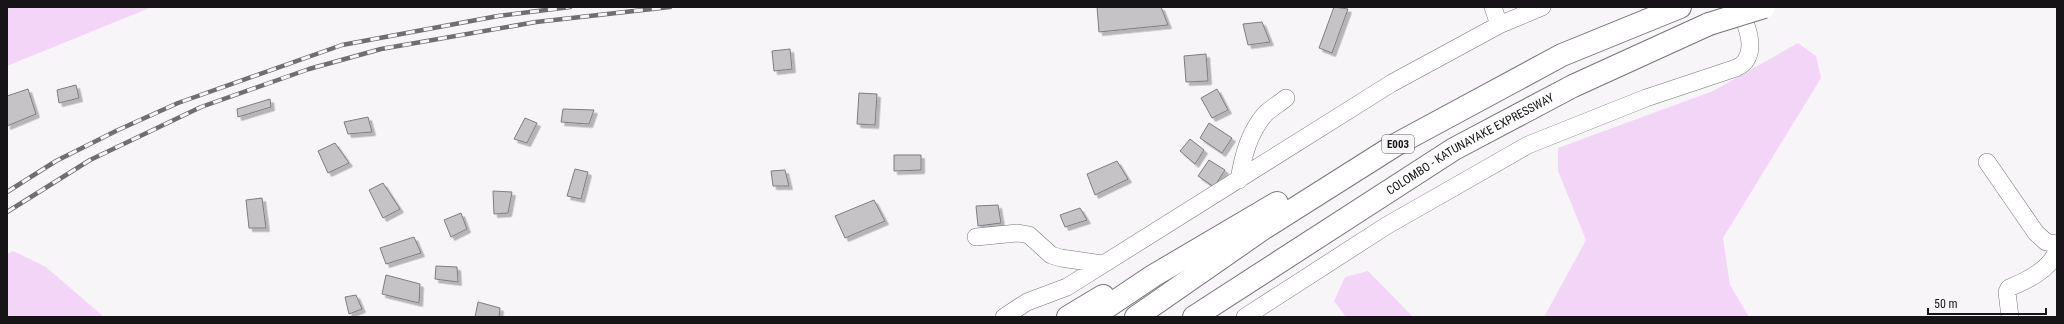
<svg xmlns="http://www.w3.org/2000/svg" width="2064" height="324" viewBox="0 0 2064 324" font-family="'Roboto Condensed',sans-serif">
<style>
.green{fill:#f3d5f8}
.building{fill:#c6c3c7;stroke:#7f7c80;filter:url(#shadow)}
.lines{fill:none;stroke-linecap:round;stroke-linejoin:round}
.minor-casing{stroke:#777478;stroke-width:18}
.highway-casing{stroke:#777478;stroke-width:24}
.minor{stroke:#fff;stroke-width:17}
.highway{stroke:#fff;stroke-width:22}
.rail-casing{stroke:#716e71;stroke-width:4.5}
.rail{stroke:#f8f5f9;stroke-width:3;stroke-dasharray:9;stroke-linecap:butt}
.highway-bridge-casing{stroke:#777478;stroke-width:24;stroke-linecap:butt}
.highway-bridge{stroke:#fff;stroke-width:22}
.labels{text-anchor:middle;stroke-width:4;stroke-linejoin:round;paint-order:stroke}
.shield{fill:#f8f5f9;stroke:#5a585a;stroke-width:1}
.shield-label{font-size:11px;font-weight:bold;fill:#161416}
.street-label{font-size:12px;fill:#161416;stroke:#f8f5f9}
</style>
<defs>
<filter id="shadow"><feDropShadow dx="3.5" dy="3.5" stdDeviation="0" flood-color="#0004"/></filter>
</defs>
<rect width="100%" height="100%" fill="#f8f5f9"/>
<path class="green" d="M7,7H152L7,66Z
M1798,43L1816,56L1821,78L1723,238L1730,285L1749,317H1544L1586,240L1558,171V148L1713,91Z
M13,251L46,267L104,317H7V254Z
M1368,271L1413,317H1346L1334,301L1345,277Z"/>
<path class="building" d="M1097,7H1161L1168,25L1099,32Z
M1334,7L1348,9L1332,53L1319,48Z
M1262,22L1270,42L1248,45L1243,24Z
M790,49L792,69L774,71L772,51Z
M1206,54L1208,81L1186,82L1184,56Z
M76,85L79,98L59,103L57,90Z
M28,89L36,114L7,126V96Z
M1217,89L1228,110L1212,118L1201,98Z
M859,93L877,94L875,125L857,124Z
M270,99L271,107L238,117L237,109Z
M563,109L594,110L589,124L561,122Z
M368,117L372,132L348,134L344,122Z
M525,118L537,123L527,143L514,139Z
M1209,123L1232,138L1222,153L1200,138Z
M1190,139L1204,150L1195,164L1180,151Z
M335,143L349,163L328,173L318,151Z
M894,155H921V170L894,171Z
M1209,160L1225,170L1214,187L1198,176Z
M1117,161L1128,179L1095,195L1087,174Z
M575,169L588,172L581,199L567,196Z
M785,170L789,186H773L771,171Z
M383,183L400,209L383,218L369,190Z
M493,191L512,192L508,213L494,214Z
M262,198L266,228H249L246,200Z
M874,200L885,221L845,238L835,216Z
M998,205L1001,223L978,226L976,206Z
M1080,208L1087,220L1065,227L1060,215Z
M461,213L467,229L451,237L444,220Z
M414,237L421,253L386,264L380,248Z
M436,266L457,267L458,282L435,279Z
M386,275L420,284L419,303L382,294Z
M356,295L362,309L349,314L345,297Z
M478,302L500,308L499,317H475Z"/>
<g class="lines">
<g class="minor-casing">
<path id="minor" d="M1493,7L1499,25
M1987,162L2036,233L2046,242L2057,244
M1239,180C1243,156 1249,132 1266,113C1272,108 1280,103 1286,98
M976,237L1018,233L1029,235L1051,255L1061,258L1102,264
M1004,317L1027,302L1067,287L1392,83L1499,25L1542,7
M1245,317L1386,226L1528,145L1646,98L1736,68C1740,66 1744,64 1746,60C1756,45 1745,22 1739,7
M2010,317L2007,292L2009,288C2028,280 2049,270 2057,251"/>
</g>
<g class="highway-casing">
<g id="highway">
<path d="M1068,317L1103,296"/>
<path d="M1092,317L1153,276L1277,203"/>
<path d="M1136,317L1264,228L1397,144L1562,55L1680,7"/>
<path id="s1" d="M1194,317L1454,149L1573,86L1709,24"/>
</g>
</g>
<use href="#minor" class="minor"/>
<use href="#highway" class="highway"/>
<g class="rail-casing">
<path id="rail" d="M7,192L56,161L118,130L178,103L342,45L498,16L570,7
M7,212L90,160L201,107L309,69L381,49L536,22L670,7"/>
</g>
<use href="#rail" class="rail"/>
<g class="highway-bridge-casing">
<path id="highway-bridge" d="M1709,24L1764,7"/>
</g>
<use href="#highway-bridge" class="highway-bridge"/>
</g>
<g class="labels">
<rect class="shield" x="1382" y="135" width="32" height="18" rx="3"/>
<g class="shield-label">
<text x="1398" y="148">E003</text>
</g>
<g class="street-label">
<text dy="4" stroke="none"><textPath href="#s1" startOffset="326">COLOMBO - KATUNAYAKE EXPRESSWAY</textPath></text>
</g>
</g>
<rect width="2064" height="324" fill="none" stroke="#161416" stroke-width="16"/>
<path d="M1928 308v6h118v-6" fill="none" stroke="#161416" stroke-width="2"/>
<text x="1934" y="308" font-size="12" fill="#161416" stroke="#f8f5f9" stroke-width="3" paint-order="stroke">50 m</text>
</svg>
